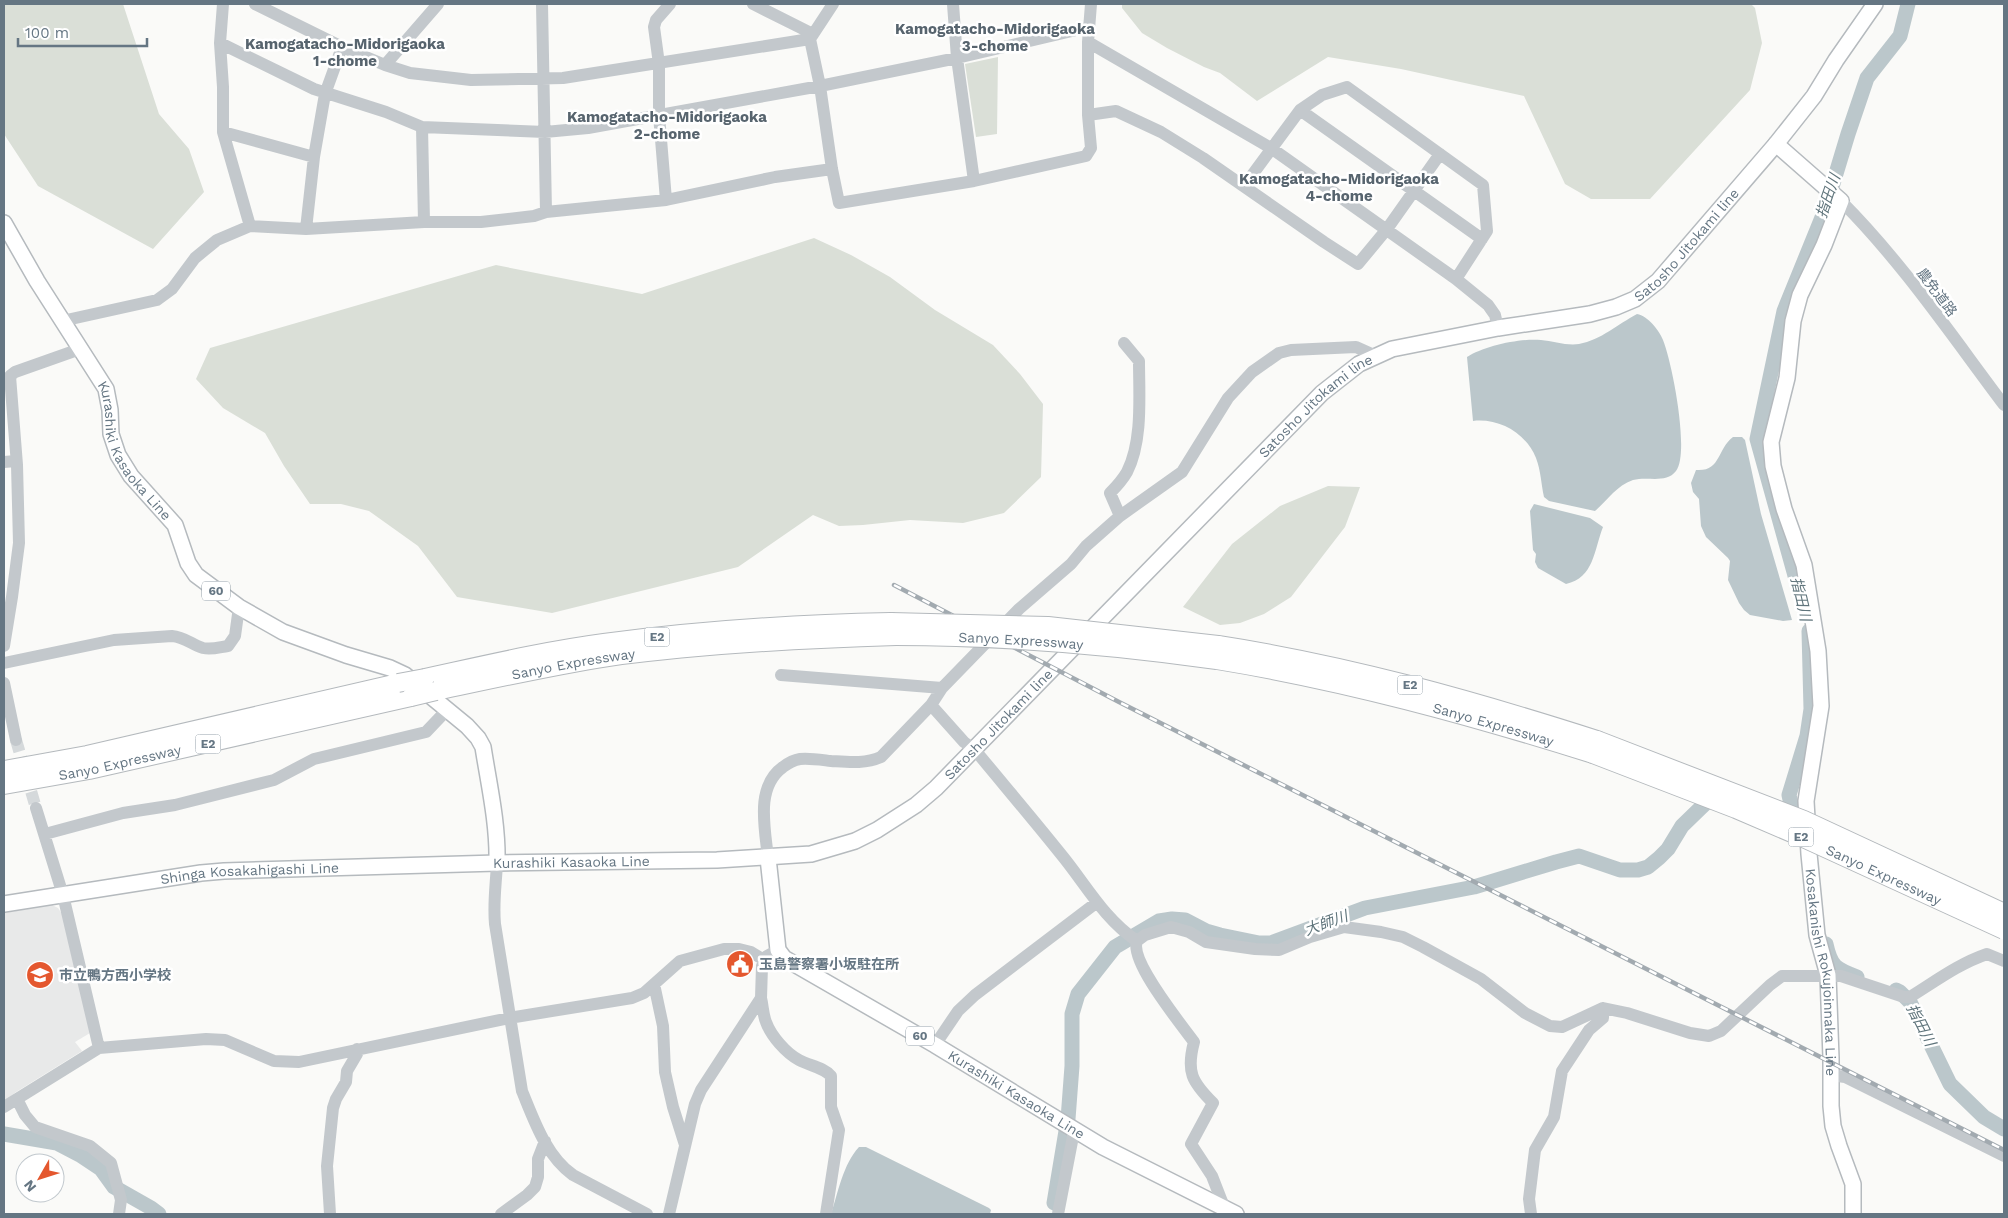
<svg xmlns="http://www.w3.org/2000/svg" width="2008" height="1218" viewBox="0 0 2008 1218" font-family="'Work Sans','Noto Sans JP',sans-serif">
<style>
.built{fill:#e8e9e9}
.green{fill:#dadfd7}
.water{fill:#bbc7cb}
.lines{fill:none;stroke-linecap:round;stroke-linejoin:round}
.river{stroke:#bbc7cb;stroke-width:15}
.minor-tunnel{stroke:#d5d9db;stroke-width:12;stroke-dasharray:12 6;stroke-linecap:butt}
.major-casing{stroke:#b5babe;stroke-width:18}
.highway-casing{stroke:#b4b9bd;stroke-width:20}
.minor{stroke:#c3c8cc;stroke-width:12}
.major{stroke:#fff;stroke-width:15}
.highway{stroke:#fff;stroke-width:18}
.rail-casing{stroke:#a2aab0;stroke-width:4.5}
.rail{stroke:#fff;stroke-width:2.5;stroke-dasharray:8;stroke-linecap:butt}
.highway-bridge-casing{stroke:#b4b9bd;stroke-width:20;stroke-linecap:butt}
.highway-bridge{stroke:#fff;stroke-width:18}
.labels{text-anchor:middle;stroke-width:5;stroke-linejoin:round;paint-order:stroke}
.shield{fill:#fff;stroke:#939fa8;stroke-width:1}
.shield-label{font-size:12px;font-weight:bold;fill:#657683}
.street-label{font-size:14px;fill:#657683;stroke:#fff}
.poi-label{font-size:14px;font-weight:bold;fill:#657683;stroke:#fff;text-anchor:start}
.neighbourhood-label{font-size:15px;font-weight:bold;fill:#57646e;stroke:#fff}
.water-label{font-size:15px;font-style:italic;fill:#60757c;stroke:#fff}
</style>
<rect width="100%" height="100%" fill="#fafaf8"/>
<path class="built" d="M52,905L58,908L62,914L90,1033L75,1042L82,1051L16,1092L4,1102V913Z"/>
<path class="green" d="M4,4H123L159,114L189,149L204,192L153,249L38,186L4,134Z
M1122,4H1751L1755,8L1762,43L1750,90L1650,199H1591L1565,184L1524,96L1401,69L1328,57L1257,101L1220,73L1204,67L1167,48L1142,33L1122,8Z
M998,57L997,134L976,137L965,64Z
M814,238L851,255L890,277L935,310L993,345L1020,374L1043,404L1041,477L1004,513L963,523L910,520L863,525L839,526L813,515L738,567L552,613L457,597L418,546L369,511L341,504H310L284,466L265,433L223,408L196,379L210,348L496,265L642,294Z
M1328,486L1360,487L1345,527L1291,597L1264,614L1240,623L1220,625L1183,607L1232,544L1280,506Z"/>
<path class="water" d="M1637,314C1648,316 1659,330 1663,340C1672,362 1690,453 1676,471C1666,484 1648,476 1633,480C1616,486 1608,500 1595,511L1549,501L1544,497C1541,484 1541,471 1536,458C1526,433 1499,418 1473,421L1467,357C1484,346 1520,338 1541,340C1553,341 1567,346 1579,344C1601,340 1618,324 1637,314Z
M1733,437H1742L1745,440L1761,514L1792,620L1783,621L1750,615L1744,610L1739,603L1728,580L1730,561L1728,558L1706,537L1701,526L1699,499L1693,492L1691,483L1696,470C1721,472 1717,449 1733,437Z
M1534,504L1590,518L1603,527C1594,550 1594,578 1566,584L1538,568L1535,562L1536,554L1533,550L1530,511Z
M859,1147H866L989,1208L991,1210L990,1214H831C838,1193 843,1164 859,1147Z"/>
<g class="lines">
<path class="river" d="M1804,608L1757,439L1784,311L1825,210L1848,134L1867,78L1900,36L1908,4
M1807,820L1791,804L1789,795L1807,736L1811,709L1809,631
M1826,944C1831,967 1836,969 1857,977
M1896,990L1900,992L1910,1002L1950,1084L1984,1117L2004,1129
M4,1134L57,1143L80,1155L101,1169L114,1187L151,1208L159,1214
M1054,1203L1068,1119L1072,1066V1014L1078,994L1115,947L1159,921L1172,919L1185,920L1206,931L1220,935L1259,943H1271L1365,908L1474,887L1556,862L1579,856L1620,870H1638L1648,867L1659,858L1668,849L1682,826L1714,795H1719"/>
<path class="minor-tunnel" d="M16,740L36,808"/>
<g class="major-casing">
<g id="major">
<path id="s1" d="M1776,144L1841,201L1824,245L1800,295L1793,321L1787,378L1771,442L1773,466L1784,509L1804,565L1818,651L1821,706L1806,801L1809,854L1817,935L1828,975L1831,1058V1106L1833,1126L1839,1146L1853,1184V1214"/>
<path id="s2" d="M4,223L37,281L106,389L110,410L111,434L118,455L131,476L175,525L188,563L196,575L239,607L283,632L346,655L390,668L405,675L467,726L478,738L483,747C489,785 498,824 497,863"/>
<path id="s3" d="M768,858L778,950L784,958L935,1045L1103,1147L1236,1214"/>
<path id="s4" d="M4,904L201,873L224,871L497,863L717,860L811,854L855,841L877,830L916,805L936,788L1322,393L1359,364L1392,349L1498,328L1590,314L1616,307L1635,299L1658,281L1776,144L1814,96L1836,60L1875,4"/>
</g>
</g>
<g class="highway-casing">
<g id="highway">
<path d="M1218,645C1348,665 1472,700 1597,740"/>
<path id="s5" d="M1217,660C1345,681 1469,715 1593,754"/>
<path d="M425,678C485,665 544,651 604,643C700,630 795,624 891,622"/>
<path id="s6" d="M436,691C493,679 550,666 608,657C703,644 799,639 896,636"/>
<path d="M4,770L87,755L398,683"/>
<path id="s7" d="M4,785L89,770L411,697"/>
</g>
</g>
<path class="minor" d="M223,4L220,43L223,87V132L250,226
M255,4L342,47L385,65L410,73L471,80L563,78L810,39L833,4
M542,4L546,212
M753,4L813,34
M953,4L957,58L974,181
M810,39L820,86L832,169L839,203L974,181L1086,156L1091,148L1088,115V42L1091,4
M1088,42L1271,148L1456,279L1488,305L1495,315L1498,328
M220,43L314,89L386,112L422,127L545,132L588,128L820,86L957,58L1089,27
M385,65L438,4
M1300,110L1482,239
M1088,115L1116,111L1161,132L1203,158L1324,242L1358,264L1387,229L1440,154
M422,127L424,222
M223,132L314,157
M1244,186L1300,110L1322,95L1347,87L1483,185L1487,231L1456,279
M666,200L659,115V64L654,27L656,20L670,4
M1841,201C1902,262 1952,336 2004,405
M306,229L314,157L325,94L342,47
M62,321L157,300L172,289L195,258L217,240L250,226L306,229L424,222H481L534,216L546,212L666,200L775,177L832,169
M4,462L16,461
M1120,516L1110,493C1116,487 1123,479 1127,472C1143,441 1139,395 1139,361L1124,343
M4,646L12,597L19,543L17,465L10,376L15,372L80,349
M4,663L114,640L172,636C185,637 192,645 203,648C212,650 220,647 228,646L235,636L239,607
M781,675L942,688
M4,683L16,740
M931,705L964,742L975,750C1003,784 1032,818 1060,853C1085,883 1103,918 1137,941C1129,961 1181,1024 1194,1042C1186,1072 1192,1082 1213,1103L1191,1144L1212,1176L1226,1212
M36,808L63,895L99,1048
M45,834L123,813L175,805L274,780L314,759L426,732L446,711
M768,858C765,828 755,787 783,767C787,764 794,760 800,759C810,758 822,760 831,761C848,762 865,764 881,757L931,705L942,688L1019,609L1071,564L1086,546L1120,516L1182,472L1228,398L1252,372L1279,353L1291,350L1356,347L1376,356
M497,863C496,884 493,903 495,924L522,1091C534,1120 546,1156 573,1175L647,1214
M1137,941L1145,935L1171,927L1189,932L1206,942L1255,949L1279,950L1310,937L1344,927L1381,932L1403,937L1423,947L1481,979L1525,1013L1550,1026L1562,1027L1603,1008L1627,1013L1690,1033L1709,1036L1721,1031L1770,985L1782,976H1841L1904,997H1910C1936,981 1958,964 1987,954L2004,961
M654,984L663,1026L665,1072L673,1107L685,1145
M761,998C763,1006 763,1015 766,1022C771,1036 786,1053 799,1060C810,1066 823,1067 831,1076V1107L839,1130L826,1214
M935,1045L958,1011L975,995L1096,903
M1831,1075L1845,1077L2004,1156
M17,1099L25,1115L35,1127L90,1146L111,1163L121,1200L119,1214
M4,1107L99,1048L206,1039L225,1040L274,1061L299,1062L509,1018L632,998L644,993L680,961L724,949H739L751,952L764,960
M330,1214L327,1166L333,1108L336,1099L346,1082L347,1071L357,1054V1049
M501,1214L527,1195L535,1187L538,1177V1159L545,1141
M669,1214L695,1104L701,1090L761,998L762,966L767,956L778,950
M1058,1214L1074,1131
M1531,1214L1529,1199L1535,1150L1554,1117L1562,1071L1589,1030L1603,1018V1008"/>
<use href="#major" class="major"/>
<use href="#highway" class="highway"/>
<g class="rail-casing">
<path id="rail" d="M894,585L1119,702L2004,1150"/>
</g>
<use href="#rail" class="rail"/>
<g class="highway-bridge-casing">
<g id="highway-bridge">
<path d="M891,622L1048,626L1218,645"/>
<path id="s8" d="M896,636C1004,636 1110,645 1217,660"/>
<path d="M398,683L425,678"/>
<path d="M411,697L436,691"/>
<path d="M1597,740L1804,820L2004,913"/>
<path id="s9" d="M1593,754L1736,809L1799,836L2004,930"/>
</g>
</g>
<use href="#highway-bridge" class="highway-bridge"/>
</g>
<defs>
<g id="civic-disc" transform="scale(1.4375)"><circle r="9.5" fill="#e4572e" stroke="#fff"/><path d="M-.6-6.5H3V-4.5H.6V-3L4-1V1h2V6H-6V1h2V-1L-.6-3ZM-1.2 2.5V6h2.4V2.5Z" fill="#fff"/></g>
<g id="school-disc" transform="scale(1.4375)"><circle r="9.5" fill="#e4572e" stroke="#fff"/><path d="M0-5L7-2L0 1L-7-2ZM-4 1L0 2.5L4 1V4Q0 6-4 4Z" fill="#fff"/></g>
</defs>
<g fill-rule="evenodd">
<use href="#civic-disc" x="740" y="964"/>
<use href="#school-disc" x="40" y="975"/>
</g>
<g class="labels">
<g class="shield">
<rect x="202" y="581.5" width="28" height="19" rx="4"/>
<rect x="644.5" y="627.5" width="25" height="19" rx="4"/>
<rect x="1397.5" y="675.5" width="25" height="19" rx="4"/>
<rect x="195.5" y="734.5" width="25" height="19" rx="4"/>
<rect x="1788.5" y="827.5" width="25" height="19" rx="4"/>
<rect x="906" y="1026.5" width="28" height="19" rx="4"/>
</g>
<g class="shield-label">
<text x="216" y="595">60</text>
<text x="657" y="641">E2</text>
<text x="1410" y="689">E2</text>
<text x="208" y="748">E2</text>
<text x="1801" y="841">E2</text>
<text x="920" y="1040">60</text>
</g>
<g class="street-label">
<text dy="5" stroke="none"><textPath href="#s4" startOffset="1912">Satosho Jitokami line</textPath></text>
<text transform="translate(1937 292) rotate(53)" y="5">農免道路</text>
<text dy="5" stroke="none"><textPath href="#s4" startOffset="1492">Satosho Jitokami line</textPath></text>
<text dy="5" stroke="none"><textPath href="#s2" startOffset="265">Kurashiki Kasaoka Line</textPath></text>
<text dy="5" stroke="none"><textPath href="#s8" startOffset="125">Sanyo Expressway</textPath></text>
<text dy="5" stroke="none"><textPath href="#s6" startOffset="140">Sanyo Expressway</textPath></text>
<text dy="5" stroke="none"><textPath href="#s4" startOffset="1042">Satosho Jitokami line</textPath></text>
<text dy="5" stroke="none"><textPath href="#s5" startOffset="284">Sanyo Expressway</textPath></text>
<text dy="5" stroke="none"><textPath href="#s7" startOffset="118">Sanyo Expressway</textPath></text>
<text dy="5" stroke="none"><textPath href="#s4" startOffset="570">Kurashiki Kasaoka Line</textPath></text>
<text dy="5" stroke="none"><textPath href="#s4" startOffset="248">Shinga Kosakahigashi Line</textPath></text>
<text dy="5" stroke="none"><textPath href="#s9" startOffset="315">Sanyo Expressway</textPath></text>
<text dy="5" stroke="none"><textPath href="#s1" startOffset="878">Kosakanishi Rokujoinnaka Line</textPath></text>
<text dy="5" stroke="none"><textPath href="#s3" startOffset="372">Kurashiki Kasaoka Line</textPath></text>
</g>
<g class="poi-label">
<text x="759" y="969">玉島警察署小坂駐在所</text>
<text x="59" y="980">市立鴨方西小学校</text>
</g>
<g class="neighbourhood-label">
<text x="995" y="34">Kamogatacho-Midorigaoka<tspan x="995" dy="17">3-chome</tspan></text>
<text x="345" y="49">Kamogatacho-Midorigaoka<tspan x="345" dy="17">1-chome</tspan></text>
<text x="667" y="122">Kamogatacho-Midorigaoka<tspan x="667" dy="17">2-chome</tspan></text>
<text x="1339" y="184">Kamogatacho-Midorigaoka<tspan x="1339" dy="17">4-chome</tspan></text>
</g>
<g class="water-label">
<text transform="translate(1828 196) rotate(-71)" y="5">指田川</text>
<text transform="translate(1801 599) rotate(77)" y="5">指田川</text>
<text transform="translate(1326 923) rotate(-20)" y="5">大師川</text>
<text transform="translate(1921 1025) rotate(63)" y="5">指田川</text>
</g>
</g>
<rect width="2008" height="1218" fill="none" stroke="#657683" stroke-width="10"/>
<g transform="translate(40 1178) rotate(231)"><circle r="24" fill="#ffffff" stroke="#c1c8cd"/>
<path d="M0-4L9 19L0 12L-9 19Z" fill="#e4572e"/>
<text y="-8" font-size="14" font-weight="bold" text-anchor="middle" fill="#657683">N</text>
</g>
<path d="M18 38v8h129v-8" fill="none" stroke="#657683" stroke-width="2.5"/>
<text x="25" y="38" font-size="15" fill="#657683" stroke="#ffffff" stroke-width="4" paint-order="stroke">100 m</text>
</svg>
